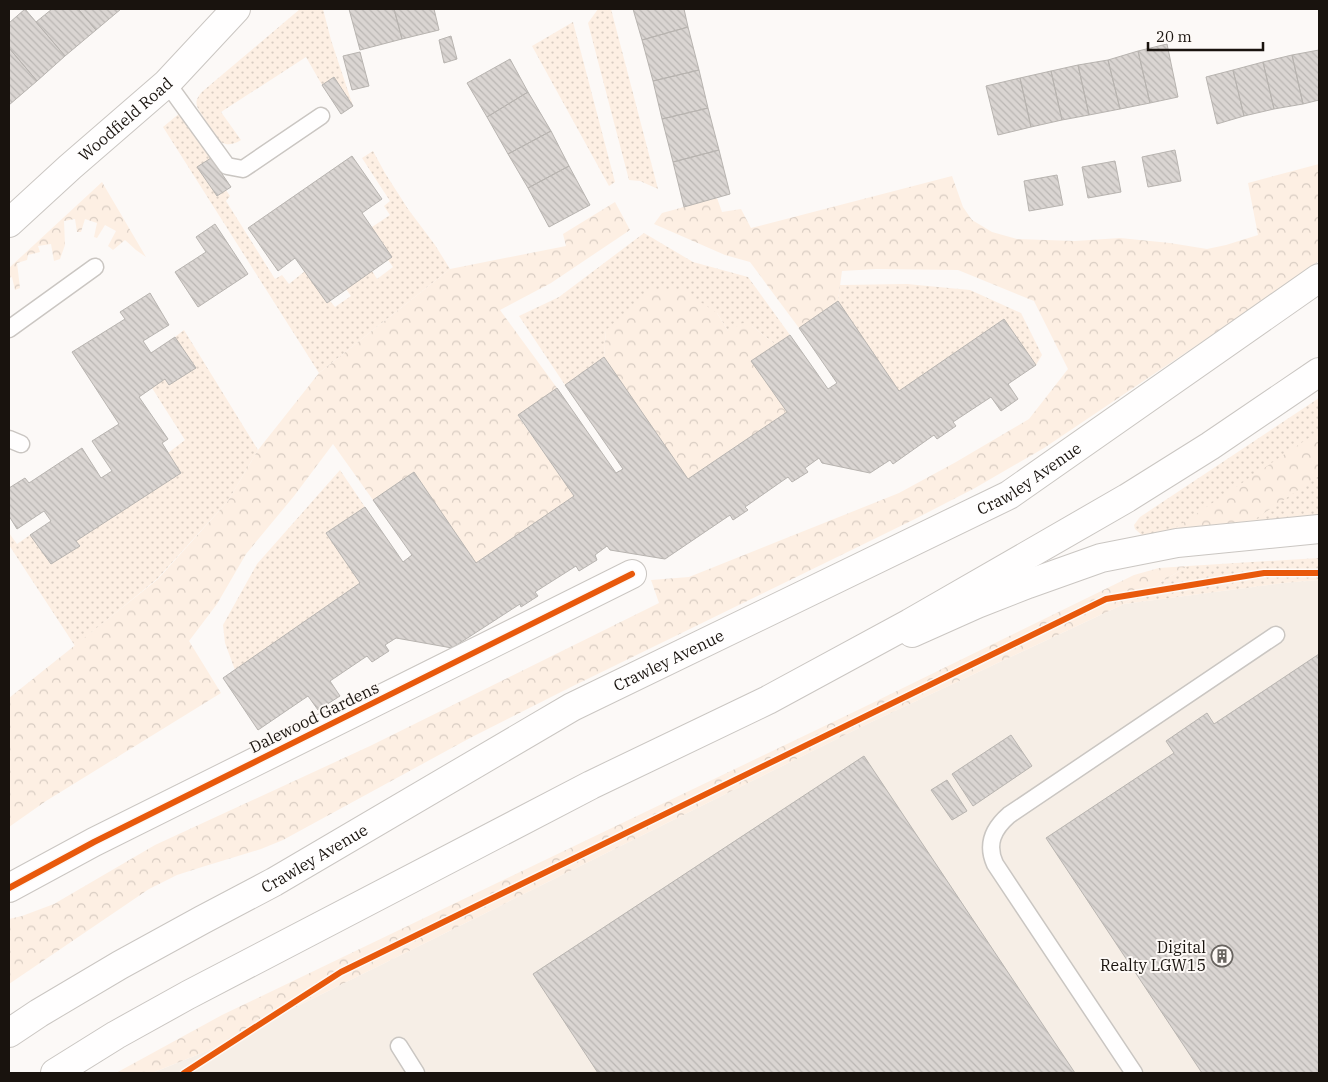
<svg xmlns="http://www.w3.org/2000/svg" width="1328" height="1082" viewBox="0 0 1328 1082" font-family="'IBM Plex Serif',serif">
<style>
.built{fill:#f6eee6}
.grass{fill:url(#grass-dots)}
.forest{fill:url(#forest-crowns)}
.building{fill:url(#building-back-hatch);stroke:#b8b4b0}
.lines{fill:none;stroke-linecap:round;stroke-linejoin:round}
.service-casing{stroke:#cac6c2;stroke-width:19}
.minor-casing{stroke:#cac6c2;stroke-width:30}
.primary-casing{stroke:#cac6c2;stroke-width:30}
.service{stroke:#fffefe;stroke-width:16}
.minor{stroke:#fffefe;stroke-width:28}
.primary{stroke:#fffefe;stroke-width:28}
.cycleway-casing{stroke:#fdf9f6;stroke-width:9}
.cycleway{stroke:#e8590c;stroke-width:6}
.labels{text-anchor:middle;stroke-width:4;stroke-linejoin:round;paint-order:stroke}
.street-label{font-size:16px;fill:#19130e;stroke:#fdf9f6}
.poi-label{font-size:16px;fill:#19130e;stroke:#fdf9f6;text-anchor:end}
</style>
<defs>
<pattern id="grass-dots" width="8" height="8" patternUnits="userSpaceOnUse" patternTransform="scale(1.25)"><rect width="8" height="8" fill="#fdefe3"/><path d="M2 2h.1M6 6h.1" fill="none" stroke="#d8ccc2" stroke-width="1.8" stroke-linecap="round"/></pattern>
<pattern id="forest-crowns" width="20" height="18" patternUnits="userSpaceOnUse" patternTransform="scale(1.25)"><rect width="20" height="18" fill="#fdefe3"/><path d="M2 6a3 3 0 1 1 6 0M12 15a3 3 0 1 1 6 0" fill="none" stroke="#d8ccc2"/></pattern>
<pattern id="building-back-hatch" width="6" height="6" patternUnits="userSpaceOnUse" patternTransform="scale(1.25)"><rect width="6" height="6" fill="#dad5d2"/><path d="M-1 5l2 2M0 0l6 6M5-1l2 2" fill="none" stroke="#bab6b3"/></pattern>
</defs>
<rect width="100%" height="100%" fill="#fcf9f7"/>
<path class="built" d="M1319,580V1073H152L207,1051L867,724L1124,604L1284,583Z"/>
<path class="grass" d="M300,9H323L331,40L353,106L334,77L322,85L306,57L221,112L241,140C221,153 214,134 205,120C203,115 198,110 197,106C195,100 199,95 203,91Z
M598,9H611L658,189L640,181L629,180L588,23Z
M573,22L615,182L609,186L532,46Z
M181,112L211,158L198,167L217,196L226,190L230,196L226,201L275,279L282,275L289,284L305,271L327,303L330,301L335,307L351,296L346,289L372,271L377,279L393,267L388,260L392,257L372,227L390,215L384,206L390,201L362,158L373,151L385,173L408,209L435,245L450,269L319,373L163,127Z
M644,233L693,262L748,277L790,335L776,345L752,326L728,331L717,313L606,330L604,357L565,385L519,316L559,297Z
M907,284L970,290L1021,313L1042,355L1036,365L1004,319L899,391L838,301L840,285Z
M184,330L258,450L228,501L157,579L75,646L9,545V533L17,544L30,535L51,564L79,546L76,541L181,473L168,453L185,440L152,388L165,379L169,385L196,368L175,337Z
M1319,398V519L1144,537L1135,529L1134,525L1140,517Z
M340,470L365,507L326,533L360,583L235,670L225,643L223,625L257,564Z
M1319,558V580L1284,583L1124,604L1188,566Z"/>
<path class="forest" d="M1319,164V261L1209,337L1044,448L975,488L915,519L569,688L470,738L283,840L261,849L202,867L177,875L149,889L9,984V919L22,916L54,904L155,845L370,746L659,603L651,580L689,577L899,493L956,462L1029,419L1068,369L1034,301L958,270L876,269L842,271L838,301L799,328L750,262L725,255L654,224L662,213L717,198L722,212L741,209L751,228L952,176L963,207L972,220L992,232L1017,239L1075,241L1120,238L1170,243L1207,249L1226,245L1258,235L1248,183Z
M102,182L146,257L136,250L125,240L113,250L108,246L116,231L105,225L97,238L94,237L97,223L85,219L81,232H77L75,219L64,221L65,245L60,259L54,261L51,244L38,246L40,252L28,255L27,260L17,263L20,288L15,290L12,277L9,278V268Z
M615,202L630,230L551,283L500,310L557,388L518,416L574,496L476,563L414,472L373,500L333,444L294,496L246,554L217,604L189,641L221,693L46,801L9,827V698L158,579L228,501L258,450L319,373L450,269L566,246L563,234Z
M651,290L684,291L717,313L728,331L743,323L752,326L776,345L752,361L787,412L688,479L604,357L606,330Z
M1319,431V476L1245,526L1165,535Z
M1188,566L1124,604L867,724L207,1051L152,1073H116L222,1015L860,709L1134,575L1159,568Z"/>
<path class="building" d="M25,9L65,56L37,81L9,48V23Z
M52,9H78L96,30L65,56L36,22Z
M78,9H121L96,30Z
M349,9H394L402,39L360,50Z
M394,9H434L439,30L402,39Z
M633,9H684L688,27L642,40Z
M688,27L699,70L653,81L642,40Z
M451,36L457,59L444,63L439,40Z
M1167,44L1178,97L1150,103L1138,51Z
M9,48L37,81L9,105Z
M1319,50V100L1303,104L1292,55Z
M1138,51L1150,103L1120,109L1108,60Z
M360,52L369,86L352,90L343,56Z
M1292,55L1303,104L1274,109L1263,62Z
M510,59L528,92L487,117L467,83Z
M1108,60L1120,109L1089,115L1078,65Z
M1263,62L1274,109L1244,116L1233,70Z
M1078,65L1089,115L1062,120L1051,71Z
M699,70L708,108L662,119L653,81Z
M1233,70L1244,116L1217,124L1206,77Z
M1051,71L1062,120L1031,127L1020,78Z
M334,77L353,106L341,114L322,85Z
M1020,78L1031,127L998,135L986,86Z
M528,92L551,131L508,154L487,117Z
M708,108L719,150L673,162L662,119Z
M551,131L569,166L528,188L508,154Z
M719,150L730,194L684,207L673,162Z
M1175,150L1181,181L1148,187L1142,157Z
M352,156L382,199L362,213L392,257L327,303L295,258L278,271L248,228Z
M211,158L231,187L217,196L197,167Z
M1115,161L1121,192L1088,198L1082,167Z
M569,166L590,205L549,227L528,188Z
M1057,175L1063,205L1029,211L1024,181Z
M215,224L248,274L198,307L175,272L206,252L196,237Z
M150,293L169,325L143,341L151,353L175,337L196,368L169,385L165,379L139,397L168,439L162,443L181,473L76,541L80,546L51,564L30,535L51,521L44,511L17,529L9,516V488L25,478L29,483L82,448L101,478L112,471L92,441L119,424L72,352L125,319L120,312Z
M838,301L899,391L1004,319L1036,365L1008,384L1018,399L1001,411L991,397L953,422L956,426L937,439L934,435L893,464L890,460L870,473L822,463L819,458L805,468L808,472L792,482L788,477L745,507L748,510L733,520L730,515L665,559L610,550L607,546L595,555L597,560L579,571L576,566L535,592L538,596L521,607L520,604L452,648L396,638L385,645L389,651L372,662L367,656L330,681L340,696L318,710L308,696L258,730L223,678L360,583L326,533L365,507L403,562L412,555L373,500L414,472L476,563L574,496L518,415L557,388L616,473L623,469L565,385L604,357L688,479L787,412L751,361L790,335L828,389L837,383L799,328Z
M1319,654V1073H1202L1046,838L1174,753L1166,741L1207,713L1214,724Z
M1011,735L1032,766L973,806L952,774Z
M864,756L1075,1073H598L533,974Z
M947,780L967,811L952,820L931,790Z"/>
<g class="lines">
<g class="service-casing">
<path id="service" d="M167,83L227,166L243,169L321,116
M9,329L95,267
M9,439L21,444
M399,1046L416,1073
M1134,1073L995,864C986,844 993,829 1009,815L1276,635"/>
</g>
<g class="minor-casing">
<g id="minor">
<path id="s1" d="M9,223L70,167L167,83L236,9"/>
<path d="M912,633L977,604L1028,584L1101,558L1177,543L1319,529"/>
<path d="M9,888L94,842L632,574"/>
</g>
</g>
<g class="primary-casing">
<g id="primary">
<path id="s2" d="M9,1033L39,1013L120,965L202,920L274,882L572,707L1009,495L1319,278"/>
<path d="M55,1073L116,1035L188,995L591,785L768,700L910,623L1127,498L1210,446L1319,372"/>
</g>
</g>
<use href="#service" class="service"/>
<use href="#minor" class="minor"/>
<use href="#primary" class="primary"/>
<g class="cycleway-casing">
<path id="cycleway" d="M9,888L94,842L632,574
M184,1073L341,972L1106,599L1264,573H1319"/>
</g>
<use href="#cycleway" class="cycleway"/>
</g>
<defs>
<g id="building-ring" transform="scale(1.125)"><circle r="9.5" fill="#fdf9f6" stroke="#686460" stroke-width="1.5"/><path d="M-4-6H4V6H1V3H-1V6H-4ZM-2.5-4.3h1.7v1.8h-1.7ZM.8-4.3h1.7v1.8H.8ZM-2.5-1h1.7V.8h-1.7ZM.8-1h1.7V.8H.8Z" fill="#686460"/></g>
</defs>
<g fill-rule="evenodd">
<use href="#building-ring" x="1222" y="956"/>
</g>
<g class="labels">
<g class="street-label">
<text dy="6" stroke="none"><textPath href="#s1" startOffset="156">Woodfield Road</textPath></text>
<text dy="6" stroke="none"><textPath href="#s2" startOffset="1162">Crawley Avenue</textPath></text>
<text dy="6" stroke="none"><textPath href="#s2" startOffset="758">Crawley Avenue</textPath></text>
<text transform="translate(314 717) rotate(-26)" y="6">Dalewood Gardens</text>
<text dy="6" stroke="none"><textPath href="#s2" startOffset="352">Crawley Avenue</textPath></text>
</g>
<g class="poi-label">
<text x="1206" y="953">Digital<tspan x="1206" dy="18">Realty LGW15</tspan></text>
</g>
</g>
<rect width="1328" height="1082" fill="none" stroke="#19130e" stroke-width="20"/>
<path d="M1148 42v8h115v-8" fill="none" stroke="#19130e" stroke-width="2.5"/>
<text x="1156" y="42" font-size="15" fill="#19130e" stroke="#fdf9f6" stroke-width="4" paint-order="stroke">20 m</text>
</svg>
